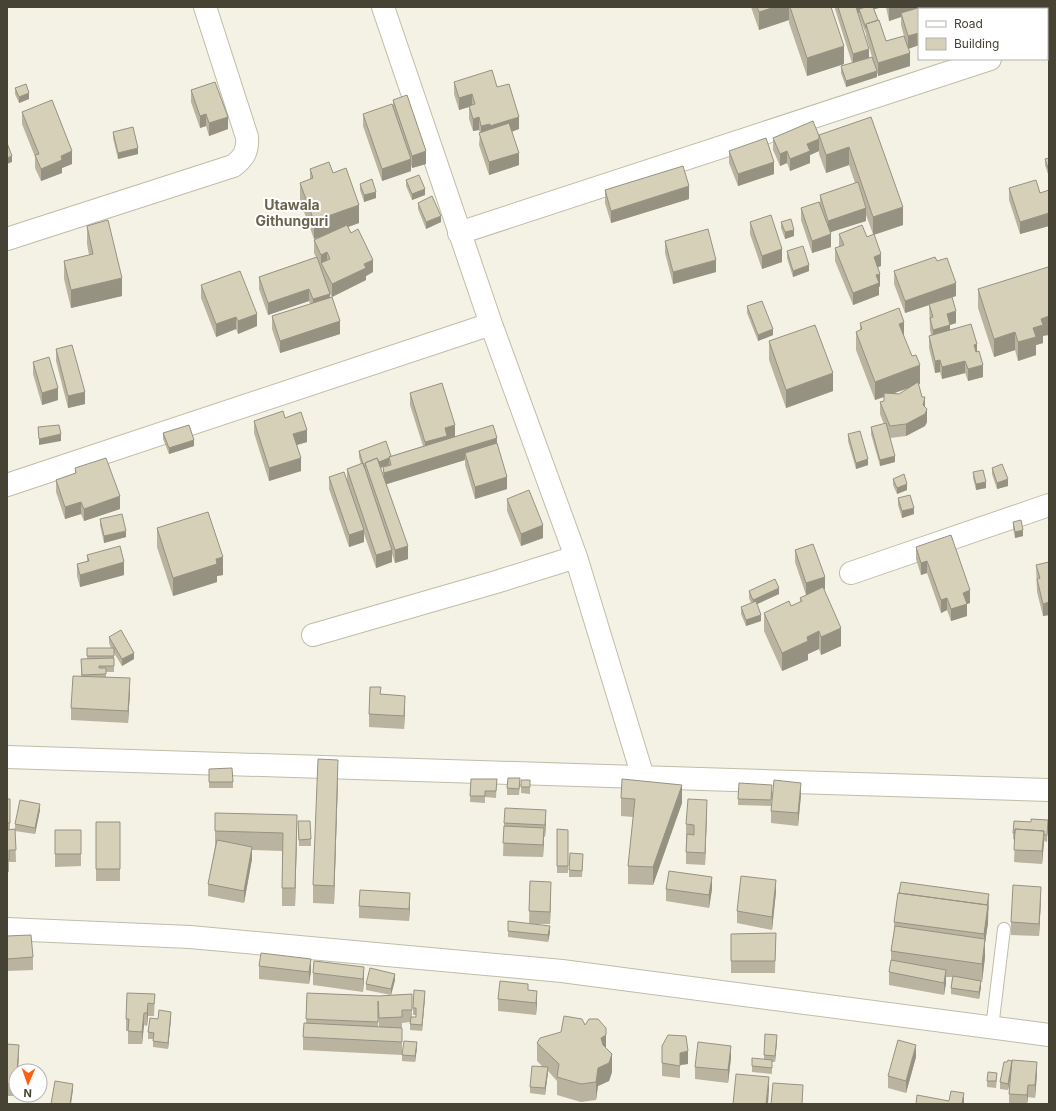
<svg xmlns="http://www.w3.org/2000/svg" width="1056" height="1111" viewBox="0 0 1056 1111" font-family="Inter,sans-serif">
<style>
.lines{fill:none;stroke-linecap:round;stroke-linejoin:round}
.lane-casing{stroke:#c0bca7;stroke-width:14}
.street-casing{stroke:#c0bca7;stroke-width:24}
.lane{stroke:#fff;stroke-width:12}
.street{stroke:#fff;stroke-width:22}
.wall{fill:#b9b39f;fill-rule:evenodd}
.shaded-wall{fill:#969282}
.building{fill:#d7d0b9;stroke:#969282}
.labels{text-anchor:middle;stroke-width:4;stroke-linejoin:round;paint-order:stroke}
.quarter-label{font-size:14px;font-weight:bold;fill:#6b634a;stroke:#fff}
</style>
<rect width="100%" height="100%" fill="#f4f2e5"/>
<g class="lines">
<g class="lane-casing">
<path id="lane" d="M992,1028L1004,929"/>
</g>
<g class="street-casing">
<path id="street" d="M383,7L491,324L576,557L643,777
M1000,7L1001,9
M1047,42H1049
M459,233L990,59
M7,239L233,166C244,158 248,151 247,137L205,7
M7,485L491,324
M851,573L1049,505
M313,635L496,582L576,557
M7,757L1049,790
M7,929L190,937L562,971L1049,1035"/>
</g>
<use href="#lane" class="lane"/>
<use href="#street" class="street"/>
</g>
<path class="wall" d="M751,7H831L844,64L807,76L789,23V20L759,30Z
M835,7H879V8L874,9L886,41L904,36L901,25V17L889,21L886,7H938L931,9L919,45L908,49L910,66L878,76L877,72V77L846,87L841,73V66L852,63L835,9ZM858,13H859V16L866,34V36L872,57L869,58Z
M454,82L497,87L519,129L512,132L519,165L489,175L479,145L480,133L479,130L473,131L469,119V107L459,110L454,94Z
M15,88L29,99L19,103L15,94Z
M191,90L228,129L209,136L206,126L200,128L191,102Z
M393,100L426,164L412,168L411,165V171L382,181L363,126V114L393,107Z
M22,112L72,164L62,168V173L41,181L35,168V157L22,124Z
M871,117L903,225L874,235L881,266L878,267L880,286L879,287V295L853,305L835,261V248L839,247V234L867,237L873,234L866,215V221L830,232L831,247L812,253L801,220V208L820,202V195L855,183L849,165L826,173L819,154V151L810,155V163L790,171L787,163L780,166L773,150V138L819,136Z
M113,132L138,154L118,159L113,138Z
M729,151L774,174L738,186L729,163Z
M1049,158V177L1045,165V159Z
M310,169L333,173L359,223L348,227L373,272L366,276V280L332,297L330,294V298L340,334L280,353L272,329V316L310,304L309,301L268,315L259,289V277L316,257L314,253V240L324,236L314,239L300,201V183L310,179Z
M406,180L425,195L412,200L406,186Z
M360,184L376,198L364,202L360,190Z
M1009,188L1040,193L1049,190V226L1020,234L1009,200Z
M605,190L689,199L611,223L605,203Z
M418,203L441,222L426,229L418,209Z
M750,222L782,262L762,269L750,234Z
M781,222L794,236L785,239L781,228Z
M87,226L122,296L71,308L64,279V261L89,255L87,244Z
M665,241L716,272L673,284L665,253Z
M787,251L809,271L793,277L787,258Z
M937,261L956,296L947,299L956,323L950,325V330L977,352L983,377L968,381L965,373L942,379L940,372L935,373L929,348V336L931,335L930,330L929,305L905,313L894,284V271Z
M201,285L257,326L238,334L236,329L216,337L201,298Z
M978,289L1043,336V343L1036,345V355L1018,361L1015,350L994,357L978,308Z
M747,306L773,335L758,341L747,313Z
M860,323L904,337L920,384H918L925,406L927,422L925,426L906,436L890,438L895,462L880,466L871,434V427L884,424L880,414V402L884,401V397L875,400L856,350V332L860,330ZM908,388L899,394L894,393L904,389Z
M769,341L833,391L786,408L769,360Z
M56,349L85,404L68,408L56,361Z
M33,362L58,400L42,405L33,374Z
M410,393L455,437L497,443L507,489L475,499L465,465V460L386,484L408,559L395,563L392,554V562L376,568L364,534V542L349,547L329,489V477L347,479V469L361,464L359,457V451L391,456L423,446L410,405ZM389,465L383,467V474L381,467Z
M285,418L307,442L297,445L301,471L269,481L254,433V421Z
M163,433L194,446L169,454L163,439Z
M848,434L868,465L856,469L848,441Z
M75,468L120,509L84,521L81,514L65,519L56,492V480L75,473Z
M992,468L1008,486L997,489L992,474Z
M973,472L986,488L976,490L973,478Z
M893,479L907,490L897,494L893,485Z
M898,498L914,514L902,518L898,505Z
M507,499L543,538L521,546L507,511Z
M100,519L126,537L104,543L100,525Z
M1013,522L1023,536L1015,538L1013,528Z
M157,528L223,575L217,576V582L173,596L157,547Z
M916,547L970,603L967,604V616L951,621L947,610L941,613L927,573L921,575L916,559Z
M795,550L825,589H824L841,646L821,655L819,649L808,654V660L782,671L764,631V613L791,606L800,602V598L806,595L795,562Z
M87,555L124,575L80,587L77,576V564L87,561Z
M1049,562V615L1043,616L1037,592L1036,565Z
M749,591L779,594L757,604L761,621L746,626L741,614V607L751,603L749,598Z
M109,637L134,659L122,666L114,653V672H106V677L130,691L128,723L71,720V708L81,676V659H87V648H111L109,643Z
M381,694L405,708L404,729L369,727V714Z
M209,769L233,782V788H209Z
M338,778L334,904L313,903V885Z
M471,779H497L496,798L485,797V803L470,802Z
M521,780L530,786V794L521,793Z
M520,785L519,795H507V788Z
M772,791L771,806L738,805V799Z
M801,795L798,826L771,823V811Z
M621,798L682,803L653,885L628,884V866L633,817L621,816Z
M7,799H10V830L15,829V824L40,810L35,834L15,831L16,862H9V872H7Z
M707,812L705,865L686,864V824Z
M215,813L297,833L295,906H282V851L252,850V859L244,903L208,896V884L215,847Z
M96,822H120V881H96Z
M546,822L545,837H544L543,857L503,856L504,823Z
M1048,826L1047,842L1044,841L1042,864L1014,862L1015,840L1013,839V833Z
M298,827L311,839V846H299Z
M557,829L568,830V873H557Z
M55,830H81V866L55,867Z
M583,860L582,877H569V870Z
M530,881L551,894L550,924H530L550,932L548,942L508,937V931L529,924Z
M666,889H712L709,908L666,901Z
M776,892L772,930L737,923V911Z
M1041,899L1039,936L1011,935V922Z
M410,905L409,921L359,918V906Z
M989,906L988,912V923L985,943V957L982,982H981V987L979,999L951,994V988L952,977H946V983L944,995L889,985V972L891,961V951L894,930V922Z
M776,933L775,973H731V934Z
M7,936L33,957V970L7,971Z
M259,966L311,971L309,984L259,979Z
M313,973L364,979L363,992L313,985Z
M395,980L391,995L412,994V1017H416V1015H413V1008L425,997L422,1031L410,1030V1022L402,1023V1055L303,1050V1037L306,1023L307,993L379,996L391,995L366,990V984ZM378,1014L379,1027H378Z
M528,990L537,1003L536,1015L498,1011V999Z
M155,994L154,1016H148L147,1026L144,1025L142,1044H128V1031H126V1019Z
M171,1018L168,1049L153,1047V1039H148V1032L158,1019Z
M585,1025L606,1048L612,1072L609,1081L598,1086L596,1100L581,1102L557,1095V1081L548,1071L545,1095L530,1093V1087L543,1067L537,1061V1043Z
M777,1041L775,1062H772V1074L752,1072V1066L764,1060V1055Z
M7,1044L19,1057L18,1071H16V1096H7Z
M662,1046L688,1064L680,1065V1078L662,1076Z
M417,1048L415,1062L402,1061V1055Z
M916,1057L906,1093L888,1088V1076Z
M731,1058L728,1083L695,1079V1067Z
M1004,1062L1037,1074L1035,1098L1028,1097L1027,1104H1009V1094L1011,1075L1008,1090L1000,1089V1082Z
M997,1079L996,1088L987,1087V1081Z"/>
<path class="shaded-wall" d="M775,7H789V20L759,30V12Z
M856,7H879V8L860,13L859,9V13L856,14Z
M889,7H938L930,9L901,13V17L889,21Z
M919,33V45L908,49V36Z
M844,46V64L807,76V58Z
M869,49V61L853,66V54Z
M910,53V66L878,76V63Z
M877,71V77L846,87V81Z
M29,93V99L19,103V97Z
M472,94V106L459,110V98Z
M206,114V126L200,128V116Z
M228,117V129L209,136V123Z
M479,117V130L473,131V119Z
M519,117V129L490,138V126Z
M490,124V136L481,139V126Z
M819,139V151L810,155V163L790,171V159L807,144Z
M849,147V165L826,173V155Z
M138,148V154L118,159V153Z
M72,151V164L62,168V173L41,181V169L61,156Z
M426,151V164L412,168V156Z
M787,151V163L780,166V154Z
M519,153V165L489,175V162Z
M12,156V162L7,164V158Z
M411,159V171L382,181V169Z
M774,162V174L738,186V174Z
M689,186V199L611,223V211Z
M425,189V195L412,200V194Z
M376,192V198L364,202V195Z
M359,205V223L314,239V221Z
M903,207V225L873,235V217Z
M866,208V221L828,233V221Z
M1049,213V226L1020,234V222Z
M441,216V222L426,229V222Z
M794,230V236L785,239V232Z
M831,234V247L812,253V241Z
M782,249V262L762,269V256Z
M327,252V264L321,263V267V255Z
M881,254V266L874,269V257Z
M373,260V272L366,276V280L332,297V284L364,264Z
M716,260V272L673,284V272Z
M809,265V271L793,277V271Z
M880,274V286L879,287V295L853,305V293L876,275Z
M122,278V296L71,308V290Z
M956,283V296L905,313V301Z
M309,289V301L268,315V303Z
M330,294V306L313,312V299Z
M956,311V323L950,325V337L933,342V330L947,314Z
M1049,312V335L1043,336V343L1036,345V355L1018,361V342L1041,319Z
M257,314V326L238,334V321Z
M236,317V329L216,337V324Z
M340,321V334L280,353V341Z
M904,322V340L899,324Z
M773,329V335L758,341V335Z
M1015,332V350L994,357V339Z
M977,344V357L974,345Z
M940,360V372L935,373V361Z
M965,361V373L942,379V367Z
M920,365V384L875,400V382Z
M983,365V377L968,381V369Z
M833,373V391L786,408V390Z
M58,388V400L42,405V393Z
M85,392V404L68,408V396Z
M925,397V409H927V422L925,426L906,436V424L923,405Z
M455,425V437L425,454V442L445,428Z
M307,430V442L293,446V434Z
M61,434V441L39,445V439Z
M497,438V450L465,453V460L384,485V473Z
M194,440V446L169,454V448Z
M895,456V462L880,466V460Z
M301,458V471L269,481V468Z
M389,458V465L368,472L366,466Z
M868,459V465L856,469V463Z
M507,477V489L475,499V487Z
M1008,479V486L997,489V483Z
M986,482V488L976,490V484Z
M907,484V490L897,494V488Z
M120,496V509L84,521V509Z
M81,502V514L65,519V507Z
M914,508V514L902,518V511Z
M543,525V538L521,546V534Z
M364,530V542L349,547V535Z
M1023,530V536L1015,538V532Z
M126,531V537L104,543V536Z
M408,546V559L395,563V550Z
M392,550V562L376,568V555Z
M223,557V575L217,576V582L173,596V578L216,559Z
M927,561V573L921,575V563Z
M124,562V575L80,587V575Z
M825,577V589L806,595V583Z
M779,588V594L753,606V600Z
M970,590V603L967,604V616L951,621V609L963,593Z
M947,598V610L941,613V600Z
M1049,602V615L1043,616V604Z
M761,615V621L746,626V620Z
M841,628V646L821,655V637Z
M819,631V649L808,654V660L782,671V653L807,637Z
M134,653V659L122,666V659Z
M130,678V691L128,723V711Z
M405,696V708L404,729V716Z
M338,760V778L334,904V886Z
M801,783V795L798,826V813Z
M682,785V803L653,885V867Z
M707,800V812L705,865V853Z
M40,804V810L35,834V828Z
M546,810V822L545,837V825Z
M297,815V833L295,906V888Z
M544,828V840L543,857V845Z
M1044,831V843L1042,864V851Z
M252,847V859L244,903V891Z
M712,877V889L709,908V895Z
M776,880V892L772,930V917Z
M551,882V894L550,924V912Z
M1041,887V899L1039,936V924Z
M410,893V905L409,921V909Z
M989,894L988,923L985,943V957L982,982V964L984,948V934L987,909Z
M550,926V932L548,942V935Z
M311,959V971L309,984V972Z
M364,967V979L363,992V979Z
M946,970V983L944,995V983Z
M395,974V980L391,995V989Z
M981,981V987L979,999V992Z
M425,991V997L422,1031V1025Z
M537,991V1003L536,1015V1003Z
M148,1003V1016L147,1026V1013Z
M171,1012V1018L168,1049V1043Z
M144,1013V1025L142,1044V1032Z
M606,1035V1053L601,1057V1038Z
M777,1035V1041L775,1062V1056Z
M417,1042V1048L415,1062V1056Z
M19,1045L18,1071H17Z
M916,1045V1057L906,1093V1081Z
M731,1046V1058L728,1083V1070Z
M688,1051V1064L680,1065V1053Z
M612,1054V1072L609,1081L598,1086L596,1100V1082L598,1068Z
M1012,1061V1067L1008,1090V1084Z
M1037,1062V1074L1035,1098V1085Z
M548,1067V1073L545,1095V1088Z
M769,1077V1090L768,1104H766Z
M73,1084V1090L71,1104H70Z
M1028,1085V1097L1027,1104V1095Z
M964,1093V1104H962Z"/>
<path class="building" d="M757,7H775L759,12Z
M790,7H831L844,46L807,58Z
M838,7H856L869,49L853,54Z
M866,7H873L878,20L866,24V28L859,9Z
M921,7H931V9H919V33L908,36L901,13Z
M879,20L886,41L904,36L910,53L878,63L866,24Z
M872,57L877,71L846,81L841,66Z
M492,70L497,87L509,84L519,117L490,126V124L481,126L479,117L473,119L469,106L475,104L472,94L459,98L454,82Z
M215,82L228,117L209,123L206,114L200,116L191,90Z
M26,84L29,93L19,97L15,88Z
M407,95L426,151L412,156L393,100Z
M52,100L72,151L61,156L62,160L41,169L35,155L39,154L22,112Z
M392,104L411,159L382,169L363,114Z
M871,117L903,207L873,217L849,147L826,155L819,135Z
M813,121L819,136V139L807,144L810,151L790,159L787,151L780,154L773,138Z
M509,123L519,153L489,162L479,133Z
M133,127L138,148L118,153L113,132Z
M766,138L774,162L738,174L729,151Z
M7,143L12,156L7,158Z
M1049,158V171L1045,159Z
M329,162L333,173L346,168L359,205L314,221L300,183L313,178L310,169Z
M683,166L689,186L611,211L605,190Z
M419,175L425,189L412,194L406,180Z
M372,179L376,192L364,195L360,184Z
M1036,180L1040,193L1049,190V213L1020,222L1009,188Z
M858,182L866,208L828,221L820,195Z
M432,196L441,216L426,222L418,203Z
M819,202L831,234L812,241L801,208Z
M771,215L782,249L762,256L750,222Z
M791,219L794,230L785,232L781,222Z
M108,220L122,278L71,290L64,261L93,254L87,226Z
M347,225L351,233L358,229L373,260L364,264L366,268L332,284L321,263L330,259L327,252L321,255L314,240Z
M862,225L867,237L874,234L881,254L874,257L880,274L876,275L879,283L853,293L835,248L844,245L839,234Z
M708,229L716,260L673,272L665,241Z
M803,246L809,265L793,271L787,251Z
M317,257L330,294L313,299L309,289L268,303L259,277Z
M935,257L937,261L947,258L956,283L905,301L894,271Z
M1048,267L1049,269V316L1041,319L1043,325L1033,328L1036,337L1018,342L1015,332L994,339L978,289Z
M240,271L257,314L238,321L236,317L216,324L201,285Z
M332,297L340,321L280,341L272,316Z
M952,297L956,311L947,314L950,325L933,330L930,318L933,317L929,304Z
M762,301L773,329L758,335L747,306Z
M899,308L904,322L899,324L912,356L916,355L920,365L875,382L856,332L862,329L860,323Z
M971,324L977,344L974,345L976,352L979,351L983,365L968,369L965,361L942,367L940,360L935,361L929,336Z
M815,325L833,373L786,390L769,341Z
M72,345L85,392L68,396L56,349Z
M49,357L58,388L42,393L33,362Z
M918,382L922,397H925L923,405L927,409L925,414L906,424L890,426L880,402L884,401V393L899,394Z
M442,383L455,425L445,428L447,436L425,442L410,393Z
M283,411L285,418L301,412L307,430L293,434L301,458L269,468L254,421Z
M886,423L895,456L880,460L871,427Z
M59,425L61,434L39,439L38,427Z
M189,425L194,440L169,448L163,433Z
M493,425L497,438L384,473L383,467L391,465L389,457Z
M860,431L868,459L856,463L848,434Z
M386,441L391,456L389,457V458L379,462L377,458L365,463V466L364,467L359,451Z
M497,443L507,477L475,487L465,453Z
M106,458L120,496L84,509L81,502L65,507L56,480L76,473L75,468Z
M377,458L408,546L395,550L365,463Z
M363,463L392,550L376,555L347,469Z
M1002,464L1008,479L997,483L992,468Z
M983,470L986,482L976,484L973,472Z
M344,472L364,530L349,535L329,477Z
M904,474L907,484L897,488L893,479Z
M529,490L543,525L521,534L507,499Z
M910,495L914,508L902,511L898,498Z
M208,512L223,557L216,559L217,564L173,578L157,528Z
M122,514L126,531L104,536L100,519Z
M1021,520L1023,530L1015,532L1013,522Z
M951,535L970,590L963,593L967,604L951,609L947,598L941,600L927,561L921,563L916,547Z
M813,544L825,577L806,583L795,550Z
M120,546L124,562L80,575L77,564L89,561L87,555Z
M1049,562V602L1043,604L1037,579L1040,578L1036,565Z
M775,579L779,588L753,600L749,591Z
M823,587L841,628L821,637L819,631L807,637L808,641L782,653L764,613L789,601L791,606L802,601L800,598Z
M756,601L761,615L746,620L741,607Z
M121,630L134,653L122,659L109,637Z
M87,648H114V656H87Z
M114,658V666H99V668H106V674L82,675L81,659Z
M73,676L130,678L128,711L71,708Z
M370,687H381L380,694L405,696L404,716L369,714Z
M318,759L338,760L334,886L313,885Z
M232,768L233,782H209V769Z
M508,778H520L519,789L507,788Z
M471,779H497L496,791H485V796H470Z
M622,779L682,785L653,867L628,866L635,799L621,798Z
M521,780H530V787H521Z
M774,780L801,783L798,813L771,811Z
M739,783L772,785L771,800L738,799Z
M7,799H10V823H7Z
M688,799L707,800L705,853L686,852L687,834L694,835V825L686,824Z
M20,800L40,804L35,828L15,824Z
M505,808L546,810L545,825L504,823Z
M215,813L297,815L295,888H282L283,833L215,831Z
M1031,819L1048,820L1047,835H1044V831L1015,829V833H1013L1014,821L1031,822Z
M298,821H310L311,839L299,840Z
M96,822H120V869H96Z
M504,826L544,828L543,845L503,843Z
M15,829L16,850H9V860H7V830Z
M557,829L568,830V866H557Z
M1015,829L1044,831L1042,851L1014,850Z
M55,830H81V854H55Z
M217,840L252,847L244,891L208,884Z
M570,853L583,854L582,871L569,870Z
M669,871L712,877L709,895L666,889Z
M741,876L776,880L772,917L737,911Z
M530,881L551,882L550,912L529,911Z
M901,882L989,894L987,905L899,893Z
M1013,885L1041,887L1039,924L1011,922Z
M360,890L410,893L409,909L359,906Z
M898,893L988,905L984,934L894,922Z
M508,921L550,926L548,935L508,931Z
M895,926L985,939L982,964L891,951Z
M776,933L775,961H731V934Z
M31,935L33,957L7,959V936Z
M261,953L311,959L309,972L259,966Z
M891,960L946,970L944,983L889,972Z
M314,961L364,967L363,979L313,973Z
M370,968L395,974L391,989L366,984Z
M953,976L981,981L979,992L951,988Z
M500,981L528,984V990L537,991L536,1003L498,999Z
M414,990L425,991L422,1025L410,1024L411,1017H416V1008H413Z
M127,993L155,994L154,1004L148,1003L147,1013H144L142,1032L128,1031L129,1019H126Z
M307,993L379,996L412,994V1010H402V1017L379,1018L378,1001V1022L306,1019Z
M159,1010L171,1012L168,1043L153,1041L154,1033L148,1032L150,1018L158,1019Z
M564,1016L582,1019L585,1025L589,1019H598L606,1028V1035L601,1038L603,1045L612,1054L609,1063L598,1068L596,1082L581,1084L557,1077L559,1064L537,1043L540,1038L561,1032Z
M304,1023L402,1028V1042L303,1037Z
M765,1034L777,1035L775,1056L764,1055Z
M668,1035L686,1036L688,1051L680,1053V1066L662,1063V1046Z
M898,1040L916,1045L906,1081L888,1076Z
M404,1041L417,1042L415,1056L402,1055Z
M698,1042L731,1046L728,1070L695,1067Z
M7,1044L19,1045L17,1071H16V1084H7Z
M752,1058L772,1060V1068L752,1066Z
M1008,1060L1012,1061L1008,1084L1000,1082L1004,1062H1007Z
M1012,1060L1037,1062L1035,1085H1028L1027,1095L1009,1094Z
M532,1066L548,1067L545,1088L530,1087Z
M988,1072L997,1073L996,1081H987Z
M736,1074L769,1077L766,1104H733Z
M55,1081L73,1084L70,1104H51Z
M773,1083L803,1085L802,1104H771Z
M951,1091L964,1093L962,1103L968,1104H916L917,1095L949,1101Z"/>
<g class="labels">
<g class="quarter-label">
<text x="292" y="210">Utawala<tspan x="292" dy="16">Githunguri</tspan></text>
</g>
</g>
<rect width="1056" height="1111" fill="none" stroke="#474334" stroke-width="16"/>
<rect x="918" y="8" width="130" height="52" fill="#ffffff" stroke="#b5b4ae"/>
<rect x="926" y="21" width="20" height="6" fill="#ffffff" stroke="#b5b4ae"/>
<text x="954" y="28" font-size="12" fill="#474334">Road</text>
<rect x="926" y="38" width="20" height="12" fill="#d7d0b9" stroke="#b5b4ae"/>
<text x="954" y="48" font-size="12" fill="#474334">Building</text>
<g transform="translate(28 1083) rotate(182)"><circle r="19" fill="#ffffff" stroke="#b5b4ae"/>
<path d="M0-3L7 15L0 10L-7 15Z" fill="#ff5f11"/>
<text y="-6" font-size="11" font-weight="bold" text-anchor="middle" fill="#474334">N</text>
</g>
</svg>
